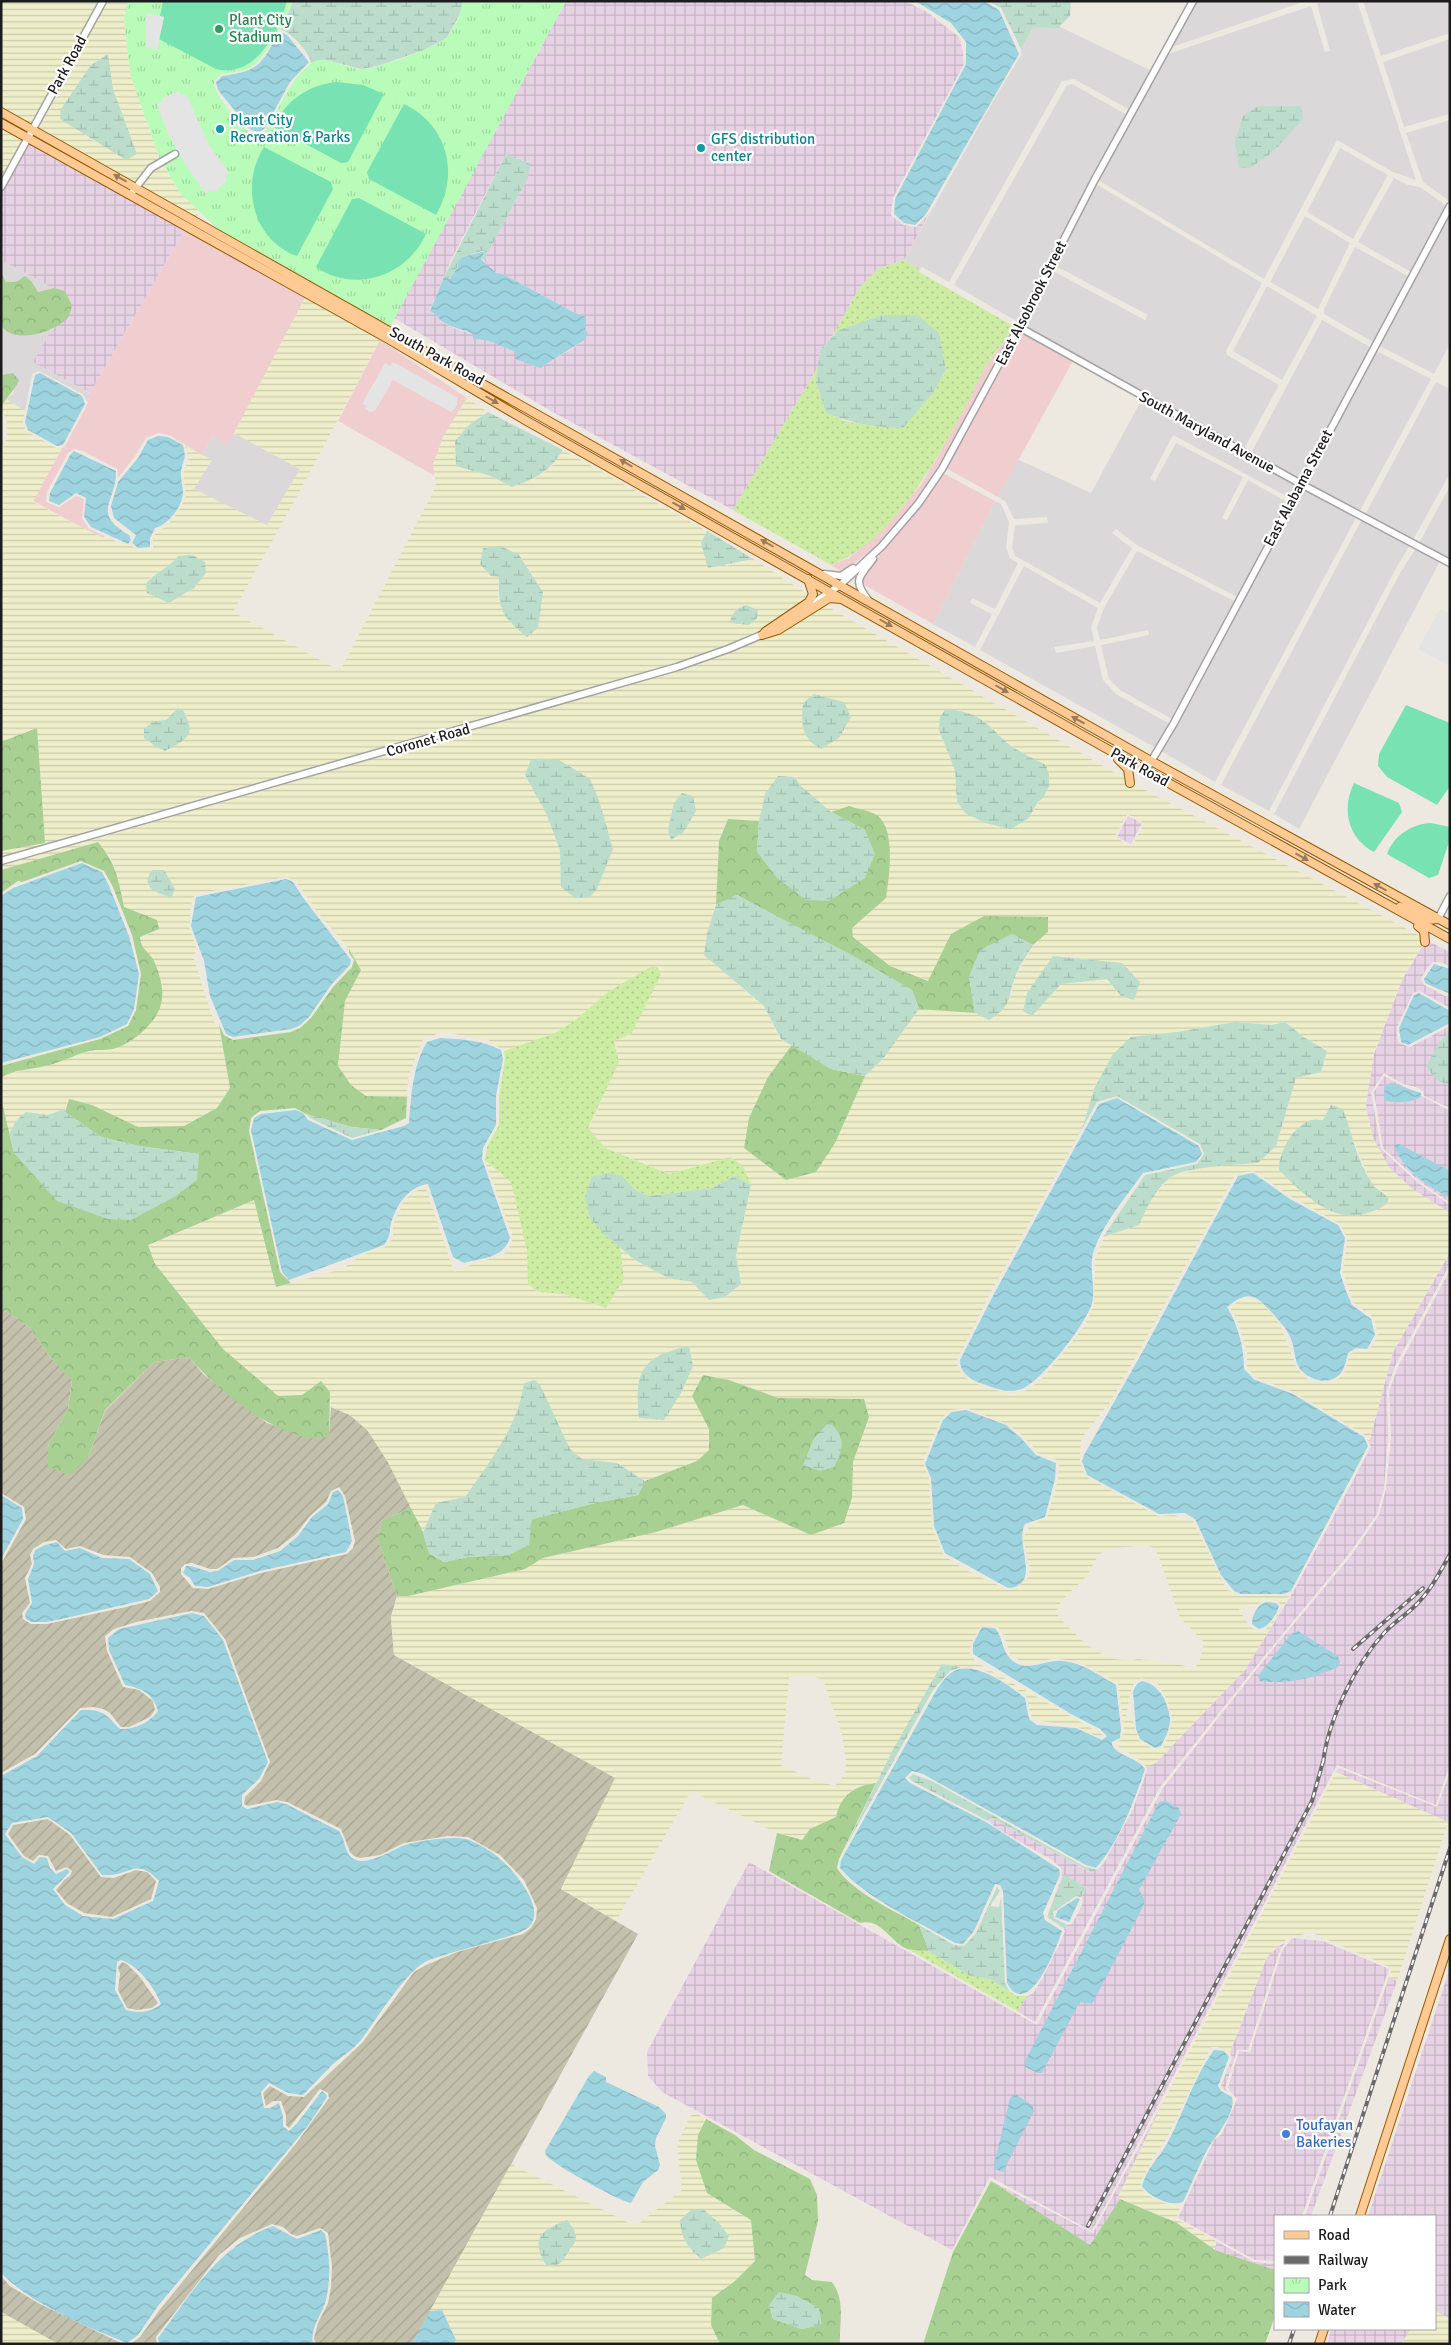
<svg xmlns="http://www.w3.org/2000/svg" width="1451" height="2345" viewBox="0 0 1451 2345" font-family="Signika,sans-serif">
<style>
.residential{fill:#dad8d9}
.commercial{fill:#f0cecf}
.industrial{fill:url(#industrial-grid);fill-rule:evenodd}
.construction{fill:url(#construction-furrows);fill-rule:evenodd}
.farmland{fill:url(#farmland-rules);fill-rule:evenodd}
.grass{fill:url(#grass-dots)}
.forest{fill:url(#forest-crowns);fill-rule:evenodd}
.wetland{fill:url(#wetland-marsh)}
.park{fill:url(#park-tufts)}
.pitch{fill:#79e2b3}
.parking{fill:#e4e4e4}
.water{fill:url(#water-waves);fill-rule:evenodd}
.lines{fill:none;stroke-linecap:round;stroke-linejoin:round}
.minor-casing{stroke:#a3a3a3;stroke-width:9}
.major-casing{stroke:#935900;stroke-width:10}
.minor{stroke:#fff;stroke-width:6}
.major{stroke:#ffca94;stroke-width:8}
.rail-casing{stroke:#6a6a6a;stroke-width:4}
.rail{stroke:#fff;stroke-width:2;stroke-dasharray:5.5;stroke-linecap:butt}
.oneway{fill:#997c5e}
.leisure-dot{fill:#2e9e5b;stroke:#fff;stroke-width:2}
.culture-dot{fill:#0f9aa8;stroke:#fff;stroke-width:2}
.shop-dot{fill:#3f7fe0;stroke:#fff;stroke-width:2}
.labels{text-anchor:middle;stroke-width:4.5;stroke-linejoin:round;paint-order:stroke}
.leisure-label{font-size:15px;fill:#27864d;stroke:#fff;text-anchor:start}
.street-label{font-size:15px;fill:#1c1c1c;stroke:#fff}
.culture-label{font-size:15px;fill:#0d838f;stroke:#fff;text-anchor:start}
.shop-label{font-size:15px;fill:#366cbe;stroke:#fff;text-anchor:start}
</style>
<defs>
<pattern id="industrial-grid" width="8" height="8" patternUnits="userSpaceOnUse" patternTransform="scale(1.25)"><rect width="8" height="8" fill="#e7d2e5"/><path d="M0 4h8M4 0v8" fill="none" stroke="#c6b4c4"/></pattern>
<pattern id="construction-furrows" width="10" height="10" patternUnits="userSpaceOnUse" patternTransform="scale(1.25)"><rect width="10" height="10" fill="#c3c1ac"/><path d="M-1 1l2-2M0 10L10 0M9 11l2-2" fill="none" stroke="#a7a593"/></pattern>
<pattern id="farmland-rules" width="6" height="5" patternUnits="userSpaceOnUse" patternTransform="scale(1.25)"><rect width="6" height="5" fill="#eeeeca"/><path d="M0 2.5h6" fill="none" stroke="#ccccad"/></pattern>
<pattern id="grass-dots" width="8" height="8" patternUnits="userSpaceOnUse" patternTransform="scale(1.25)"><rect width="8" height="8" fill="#cbeca2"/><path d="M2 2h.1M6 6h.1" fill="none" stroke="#aeca8b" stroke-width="1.8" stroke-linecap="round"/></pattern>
<pattern id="forest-crowns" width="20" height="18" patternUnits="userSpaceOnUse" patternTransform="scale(1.25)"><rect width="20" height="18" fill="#a8d093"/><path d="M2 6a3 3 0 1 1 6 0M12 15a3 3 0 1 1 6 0" fill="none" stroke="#90b27e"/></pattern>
<pattern id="wetland-marsh" width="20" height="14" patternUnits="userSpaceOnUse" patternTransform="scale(1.25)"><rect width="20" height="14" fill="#bcddcc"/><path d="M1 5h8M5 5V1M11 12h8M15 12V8" fill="none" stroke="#a1bdaf"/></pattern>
<pattern id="park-tufts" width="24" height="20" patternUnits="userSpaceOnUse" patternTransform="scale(1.25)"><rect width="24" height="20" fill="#b9fcba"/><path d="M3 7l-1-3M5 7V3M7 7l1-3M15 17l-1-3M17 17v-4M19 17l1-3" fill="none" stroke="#9ed79f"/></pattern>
<pattern id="water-waves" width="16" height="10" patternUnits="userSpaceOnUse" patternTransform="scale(1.25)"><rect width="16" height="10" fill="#9ed4df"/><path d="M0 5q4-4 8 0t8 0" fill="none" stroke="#88b5bf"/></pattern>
</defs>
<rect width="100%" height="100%" fill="#eee9e0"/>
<path class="residential" d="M1196,1H1306L1172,47Z
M1324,1H1357L1416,180L1393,172L1337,140L1264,279L1098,180L1168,54L1311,6L1325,52L1330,51L1317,4Z
M1363,1H1450V33L1381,56Z
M1033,27H1060L1152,71L1130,110L1074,79L1062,81L949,282L922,267L920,269L904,260L989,108L1021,55V49Z
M1450,39V114L1404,127L1383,62Z
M1072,84L1127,115L1090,181L1018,322L954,285L1067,85Z
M1450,120V200L1449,201L1423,182L1406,133Z
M1340,148L1388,175L1353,239L1307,212Z
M1394,178L1408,185L1420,187L1447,206L1411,272L1358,242Z
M1096,184L1262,283L1226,351L1227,355L1279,385L1244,449L1023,327L1051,270L1145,320L1148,315L1054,265Z
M1450,212V343L1434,374L1378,345Z
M1305,216L1350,243L1318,309L1270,282Z
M1355,247L1408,276L1373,342L1324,314V309Z
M1,260L53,288L38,292L32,282H6L1,272Z
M1267,286L1317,316L1282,380L1233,351Z
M1322,320L1370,347L1300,480L1251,453Z
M1,326L3,329L33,335L52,329L34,362L91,394L87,402L83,394L39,371L32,374L25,411L6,399L14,393L13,373L1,375Z
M1375,350L1431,379L1359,512L1305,483Z
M1436,382L1450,389V473L1413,540L1365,515Z
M1142,399L1297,484L1290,498L1173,435L1150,479L1155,481L1176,443L1243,477L1222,518L1227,520L1248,480L1287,502L1237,597L1137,545L1116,529L1112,533L1132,548L1100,603L1015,556L1012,548L1015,525L1048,523L1047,517L1014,519L1006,502L998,497L1017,459L1091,493Z
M234,433L300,469L267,525L193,489L212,460L202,455L213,436L228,444Z
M1450,486V560L1419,543Z
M1303,487L1357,516L1215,782L1161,751Z
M995,501L1001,504L1009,522L1006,548L1010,558L1018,563L995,609L972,598L970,603L992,614L975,647L933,624Z
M1362,519L1410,545L1395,570L1269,811L1221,785Z
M1416,548L1440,561L1299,829L1274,814L1400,573Z
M1137,551L1234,601L1172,719L1120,690L1109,679L1101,645L1149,635L1148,630L1100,640L1097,628L1104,608Z
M1024,566L1098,608L1091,627L1094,641L1054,647L1056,653L1095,646L1103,680L1116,694L1170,724L1156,748L980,650Z"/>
<path class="commercial" d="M185,229L306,296L228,445L213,436L202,455L169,435L158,433L146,438L135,456L118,478L117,469L83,451L74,449L68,453L47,492L46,502L59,507L76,496L84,499L82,518L89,529L105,536L104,539L33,501L62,448L65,446L87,405L90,393Z
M1015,327L940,468L915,502L880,544L847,569L842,572L831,565L849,558L883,529L920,486L941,451L986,365Z
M1020,332L1073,361L998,497L946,468Z
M380,340L467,398L443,437L433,465L435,476L338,421Z
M943,473L995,501L933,624L861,583L863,575L920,506Z"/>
<path class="industrial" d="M566,1H905L927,12L959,37L963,52L964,64L893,198L891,215L903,225L916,227L928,215L937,199L904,260L879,268L860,287L830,340L820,350L818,367L733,510L551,411L394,318ZM506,154L528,178L484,260L487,266L496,273L503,274L575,313L585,316V330L576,346L540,368L515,359V352L495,342L478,338L473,339V334L456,329L442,322L436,314L430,310L451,260Z
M29,142L185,229L90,393L33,362L52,329L68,318L72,305L65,291L53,288L1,260V194Z
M1128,816L1142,823L1131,844L1117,837Z
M1428,941L1450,952V966L1440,962H1433L1427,968L1421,979L1424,985L1445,996H1450V1008L1420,991L1413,993L1397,1027V1036L1399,1043L1410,1047L1450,1026V1032L1439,1042L1437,1080L1450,1086V1108L1424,1096L1423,1091L1416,1087L1403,1084L1384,1073L1371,1092L1381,1149L1417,1182L1450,1205V1213L1411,1188L1389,1167L1373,1138L1365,1106L1374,1054L1402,980L1423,945H1429Z
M1384,1076L1450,1111V1203L1418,1180L1383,1148L1374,1092Z
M1450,1252V1264L1395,1366L1387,1390L1388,1438L1384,1488L1377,1514L1349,1554L1266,1654L1160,1787L1035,2022L1017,2011L1028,1996L1034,1992L1043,1977L1062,1939L1065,1931L1063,1928L1065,1929L1067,1925L1072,1924L1082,1905L1083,1899L1081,1897L1086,1887L1064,1876L1047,1917L1062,1876L1061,1868L1052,1860L1000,1830L988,1821L990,1817L1090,1872L1097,1870L1104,1863L1133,1809L1147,1770L1146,1767L1156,1762L1245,1670L1293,1592L1371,1447L1369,1442L1393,1352Z
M1450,1270V1764L1436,1805L1337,1765L1092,2231L990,2177L952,2250L662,2092L648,2076L647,2052L749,1862L1037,2025L1163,1788L1268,1655L1351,1556L1379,1515L1386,1489L1391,1438L1389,1391L1398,1367Z
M1339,1768L1437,1807L1450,1772L1448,1822L1336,1772Z
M1292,1938L1323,1941L1389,1969L1302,2216H1275V2261L1255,2260L1178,2218L1214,2140L1222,2134L1237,2099L1228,2088L1239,2051L1250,2052L1282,1951Z
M1285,1943L1280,1950L1248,2050H1237L1225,2088L1228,2093L1221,2086L1232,2058L1230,2052L1267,1957L1277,1946Z
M1450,1968V2319L1435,2311V2216H1368Z
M1389,1977L1397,1981L1311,2216H1305Z
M1165,2098L1118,2197L1120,2199L1090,2245L991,2181L1093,2233Z
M1216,2241L1254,2262L1275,2264V2270L1215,2250Z
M1331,2329H1411L1401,2344H1327Z"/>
<path class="construction" d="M6,1311L30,1328L50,1357L72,1380L68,1409L48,1446L88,1458L105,1411L154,1362L189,1357L203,1374L267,1423L311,1438L329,1436L331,1407L350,1415L368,1431L388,1462L411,1508L383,1520L377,1537L397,1596L391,1617L394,1655L616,1778L561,1889L638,1934L412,2344H315L314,2338L318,2323L328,2303L331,2287L332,2267L328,2233L320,2228L297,2236L291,2234L283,2227L272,2224L240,2238L219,2255L156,2337L157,2344H131L140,2337L161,2308L298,2141L329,2098L328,2093L320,2089L289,2128L286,2125V2115L281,2101H273L266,2106L263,2093L270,2086L288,2096L304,2097L362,2043L414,1972L426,1965L457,1952L523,1934L531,1928L536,1919L537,1908L524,1880L500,1855L468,1837L448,1836L404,1843L380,1855L360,1858L354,1856L350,1852L341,1829L287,1802L276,1800L248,1806L244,1804L245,1797L261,1781L270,1762L225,1639L204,1613L191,1611L136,1622L114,1629L105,1636L107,1651L123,1687L139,1690L153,1701L155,1710L150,1717L129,1727H121L110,1713L103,1709L93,1707L80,1708L35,1754L1,1773V1564L26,1519L24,1507L1,1493V1313ZM339,1487L345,1496L355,1541L353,1548L347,1554L261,1573L208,1589L193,1588L181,1574V1568L185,1564L192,1563L210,1569H217L233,1558L253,1557L278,1548L296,1534L310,1516L326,1502L331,1491ZM56,1540L66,1549L80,1546L103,1555L130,1557L152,1573L160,1587V1592L150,1601L126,1607L47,1624H31L23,1619L22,1613L30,1603L25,1578L32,1564L30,1555L33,1549L44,1542Z
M48,1819L70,1835L101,1877L114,1878L136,1870L147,1872L156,1881L151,1899L112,1917L84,1913L67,1903L56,1890L64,1880L70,1876L72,1871L67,1867L56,1871L48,1856L39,1855L33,1861L24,1856L8,1834L13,1825Z
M122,1962L127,1964L140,1977L158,2003L152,2008L137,2010L127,2008L118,1990L120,1974L118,1967Z
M1,2276L10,2286L38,2303L123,2344H58L1,2312Z"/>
<path class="farmland" d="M1,1H99L31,125L1,109Z
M106,1H128L124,18L130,74L160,159L146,169L135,184L37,128ZM107,54L113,89L137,153L91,140L81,131L60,119L91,65Z
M1,126L24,139L1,181Z
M163,164L180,193L200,211L196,217L141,187L150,173Z
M306,296L364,329L380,340L307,478L233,612L340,671L436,486L433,465L443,437L467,398L488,412L469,425L455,441L456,466L491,476L512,487L533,479L545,472L553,465L563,450L707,531L701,543L726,566L753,559L809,595L807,600L757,634L727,647L676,664L1,858V851L45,843L37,729L1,742V460L3,458L2,449L7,438V421L1,409L4,401L6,399L25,411L23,422L26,431L56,448H62L33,502L103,538L105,536L121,544L130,545L138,550L153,549V539L157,530L165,528L178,512L186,496L183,474L189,458L185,446L212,460L194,489L267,525L300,469L234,433ZM519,555L543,592L498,601L499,577ZM178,556L194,588L169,603L147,593L150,578L172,564Z
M825,605L1136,785L1422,937L1423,945L1402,980L1374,1053L1366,1106L1373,1138L1389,1167L1411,1188L1450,1213V1252L1393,1352L1369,1442L1365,1435L1294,1392L1257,1378L1247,1368V1352L1236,1317L1230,1308L1237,1302L1249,1299L1262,1303L1280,1324L1297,1369L1310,1381L1325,1384L1340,1378L1345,1371L1350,1354L1357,1350L1369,1351L1378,1335L1374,1318L1354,1303L1349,1291L1343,1273L1347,1238L1340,1224L1292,1197L1253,1171L1236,1174L1122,1382L1111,1401L1081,1439L1080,1461L1085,1476L1158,1516L1174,1515L1193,1521L1227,1590L1242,1596H1285L1291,1593L1281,1611L1282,1606L1278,1602L1265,1600L1256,1605L1239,1609L1250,1627L1258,1631L1265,1630L1280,1612L1245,1670L1156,1763L1146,1767L1143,1762L1114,1744L1122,1739L1124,1728L1118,1683L1079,1662L1054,1658L1030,1665L1019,1660L1010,1654L1003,1634L997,1626L982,1625L971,1644L970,1654L976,1662L1103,1735L1098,1737L1076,1726L1034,1720L1030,1713L1027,1697L1015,1688L979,1667H961L942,1664L876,1783L856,1788L846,1794L839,1808L836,1817L810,1829L802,1840L777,1833L691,1791L616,1921L561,1889L615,1778L394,1655L391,1617L397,1596H408L525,1569L543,1558L656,1532L743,1505L811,1535L852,1498L853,1462L869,1417L864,1400L778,1398L729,1380L703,1375L692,1396L709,1429V1450L697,1461L645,1481L617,1463L582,1459L570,1449L540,1386L535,1380L524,1383L521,1405L499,1450L465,1497L436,1503L423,1532L388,1462L368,1431L350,1415L331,1407L330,1392L321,1381L302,1395L278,1397L223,1349L155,1264L148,1245L254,1200L277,1287L342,1269L361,1255L385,1247L393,1238V1225L405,1199L418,1190L426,1188L454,1272L476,1263L501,1256L508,1250L513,1238L485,1161L511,1181L527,1250L528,1284L538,1292L564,1294L606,1308L624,1279L620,1247L635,1260L668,1278L692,1282L709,1300L741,1284L736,1255L751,1185L731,1157L669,1174L605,1148L588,1128L597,1113L618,1050L614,1041L631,1034L652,966L608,992L577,1019L555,1033L518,1046L504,1051L487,1039L441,1032L423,1040L408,1077L407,1097L366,1096L351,1085L338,1066L345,1000L361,970L349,949L319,914L295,880L286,877L201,893L194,896L191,905L189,927L197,950L193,956L214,1022L219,1025L230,1088L217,1108L183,1126L138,1127L92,1105L69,1099L65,1109L48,1115L26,1112L17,1120L9,1133L1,1098V1078L7,1074L46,1066L90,1051L116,1048L132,1040L152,1020L161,1004L152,958L140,944V937L148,935L145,915L124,907L115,868L110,857L98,842L1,870V864L701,663L780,632ZM990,725L1003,739L1049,774V786L1029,818L957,801L955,770L939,730ZM795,777L801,786L831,812L849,806L886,898L852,928L853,937L890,966L928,981L951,934L1015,917H1048V932L1033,945L1015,977L1012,994L989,1020L975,1013L919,1009L883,1059L865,1076L855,1095L768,1077L792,1045L780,1039L764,1006L741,988L707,933L716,905L719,841L728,819L759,821L765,794ZM546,813L590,897L561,887L560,850ZM1127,814L1144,823L1133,845L1130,846L1115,837ZM1064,956L1088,960L1133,1000L1121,996L1107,979L1077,981L1061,984L1032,1016ZM1235,1022L1272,1025L1285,1022L1305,1038L1327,1050L1321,1072L1296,1078L1276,1146L1258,1163L1222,1164L1172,1176L1150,1200L1139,1225L1104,1237L1095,1258L1094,1304L1084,1327L1040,1381L1025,1391L1011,1394L981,1386L964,1377L958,1368L957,1360L992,1290L1078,1136L1084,1123L1094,1089L1131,1037L1177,1032ZM1323,1120L1354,1142L1372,1185L1384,1192L1377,1210L1357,1216L1279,1170V1162L1283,1150ZM966,1408L1007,1424L1023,1436L1038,1453L1057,1460L1059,1463L1058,1480L1047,1518L1030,1525L1023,1538L1030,1570L1026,1581L1014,1589L1008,1590L966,1570L943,1555L932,1527L929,1479L923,1462L941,1419L950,1410ZM1146,1545L1154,1548L1159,1557L1180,1618L1204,1642L1200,1660L1193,1671L1185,1666L1172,1663L1138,1659L1127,1661L1108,1658L1086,1644L1068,1627L1056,1613L1061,1601L1088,1575L1098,1555L1108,1549ZM809,1675L823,1680L842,1734L846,1761L845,1774L835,1786L816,1781L781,1765L789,1677ZM1141,1678L1150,1680L1159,1685L1167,1700L1172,1719L1169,1735L1163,1748L1156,1750L1139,1741L1133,1721L1126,1716L1131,1690L1135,1682Z
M1336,1772L1448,1822L1397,1981L1389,1977L1392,1969L1390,1967L1310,1932L1298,1936H1290L1267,1957L1230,2052L1217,2047H1211L1209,2051L1166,2140L1153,2158L1142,2179L1140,2187L1146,2194L1158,2201L1170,2205L1181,2206L1176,2219L1216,2241L1215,2250L1177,2223L1118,2198L1165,2098Z
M696,2113L706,2119L698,2135L733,2210L751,2220L755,2261L735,2281L712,2298L711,2325L720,2344H454L456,2339L442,2310L430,2311L511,2164L635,2226L682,2190L677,2145L690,2116Z
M1435,2311L1450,2319V2344H1401L1411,2329H1435Z
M1,2312L58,2344H1Z"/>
<path class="grass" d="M904,260L920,269L919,272L1015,327C1006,339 995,351 987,364C980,374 976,387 970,398C938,456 896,540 831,565L733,510L818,367L816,384L826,413L848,422L903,427L933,393L946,370L839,330L830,340L860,287L879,268Z
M652,966L658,968L661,975L631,1034L614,1041L619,1062L588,1128L605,1148L669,1174L731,1157L743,1166L751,1185L735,1176L712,1188L649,1196L635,1190L605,1235L620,1247L624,1279L606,1308L564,1294L539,1292L528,1284L527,1250L511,1182L485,1160L487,1147L499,1125V1097L505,1059L504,1051L555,1033L577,1019L608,992Z
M906,1948L929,1951L970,1976L990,1979L1017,1996H1028L1017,2011Z"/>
<path class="forest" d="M1,272L6,282H16L25,276L32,282L38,292L54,288L65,291L72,305C71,310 70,316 66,320C52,332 16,345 1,326Z
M13,373L19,380C14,392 5,398 1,408V375Z
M37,728L45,843L1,851V742Z
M849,806C857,809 867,810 875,814C897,826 889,877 886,898L852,928L853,937L890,966L928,981L951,934L984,916L1048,917V932L1033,945L1012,934L969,976L975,1013L919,1009L912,990L737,895L716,905L719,841L728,819L759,821L757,852L849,887L865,878V830L831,812Z
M98,842C117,865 118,879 124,907L157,920L159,929L140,937C140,948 148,951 153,959C159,971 165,991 161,1004C157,1022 133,1043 116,1048C107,1051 97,1049 89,1051C74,1055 60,1063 45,1066C30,1070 14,1069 1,1078V1066L100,1039L128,1026L136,1010L141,974L132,935L112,885L104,871L81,861L22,882L18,881L1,893V870Z
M349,949L361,970L345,1001L338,1066L351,1085L366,1096L407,1097L406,1118L381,1130L352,1127L306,1114L295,1108L260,1111L251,1118L249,1131L280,1272L291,1283L276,1287L254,1200L148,1245L155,1264L223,1349L278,1396L302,1395L321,1381L330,1392L329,1436C323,1437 316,1439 310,1438C268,1431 216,1389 189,1357L154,1362L105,1410L88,1458L70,1475L48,1467V1446L68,1409L72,1381L50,1357L30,1328L6,1311L1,1313V1098L14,1153L199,1154L139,1146L101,1137L65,1112L69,1099L92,1105L138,1127L184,1126L217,1108L230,1088L219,1025L224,1035L233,1040L291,1032L300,1028L311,1018L333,987L352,967L354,960L349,953Z
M792,1045L831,1069L865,1076L835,1143L816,1172L786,1180L744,1148L749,1118L768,1077Z
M703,1375L729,1380L778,1398L864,1399L869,1417L853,1462L852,1498L844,1523L811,1535L743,1505L656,1532L543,1558L525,1569L408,1596H397L377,1537L383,1520L411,1508L423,1532L429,1553L444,1562L468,1557L509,1555L532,1519L599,1502L638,1495L645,1481L697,1461L709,1450V1429L692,1396Z
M876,1783L839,1859L837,1868C852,1892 895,1911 919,1925L929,1951C921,1950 912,1951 905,1948C889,1940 881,1918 860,1923L769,1871L777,1833L802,1840L810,1829L836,1817C841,1795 854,1786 876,1783Z
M706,2119L735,2135L754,2150L810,2179L817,2195L818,2221L805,2275L812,2280L832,2282C846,2302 839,2321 840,2344H720L711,2325L712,2298L735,2281L755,2261L751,2220L707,2193L696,2160L698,2135ZM769,2305L822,2324L802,2329L773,2319Z
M991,2181L1090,2245L1120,2199L1177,2223L1215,2250L1275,2270V2316L1265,2344H923L953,2252Z"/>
<path class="wetland" d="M293,1H462V10L447,38L424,50L378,66L361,69L326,60L311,63C310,53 291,32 281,30Z
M988,1H1071L1070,16L1058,28L1033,27L1021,49L1001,8Z
M108,54L113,89L137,154L126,160L60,119L61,109L91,65Z
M1258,106H1301L1303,119L1274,151L1250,168H1239L1235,142L1243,116Z
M506,154L530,164L528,178L484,260L481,259L485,251H482L463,257L450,279L444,277Z
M883,315H917L939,333L946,370L933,393L903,428C875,427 852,423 826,413L816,383L820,350L839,330Z
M488,412L563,450C548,473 536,478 512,487L491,476L456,466L455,441L469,425Z
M707,531L714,535L753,559L708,568L701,543Z
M501,546L519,555L543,592L538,628L527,637C502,616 498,611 499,577L491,576L480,564L483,548Z
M192,555L205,562L206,573L194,588L169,603L147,593L146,584C155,572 169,568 178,556Z
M746,605L758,610L757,618L749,625L730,623C732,612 736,609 746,605Z
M814,694L844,702L851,717L839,738L821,749C801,738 801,724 803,703Z
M178,708L183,710C197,736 188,738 165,751L156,747L144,738V729L152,722L166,720Z
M946,709C975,712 983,719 1003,739C1014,750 1032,758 1046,765L1049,774V786L1043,798L1037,803L1029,818L1011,829L985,823L965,813L957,801L955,770L939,730L940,717Z
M531,759L559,760L590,779L599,800L613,849L597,889L590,897L575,898L561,887L560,850L546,813L525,775Z
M778,776L795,777L801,786L831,812L865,830L875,854L865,878L829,901L806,900L777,878L757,852L759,821L765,794Z
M682,793L693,796L696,811L683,833L671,840L668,829L674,803Z
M152,870H164L175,889L171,898C158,893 139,888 152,870Z
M736,895L850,954L912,990L919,1009L883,1059L865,1076L831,1069L781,1039L764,1006L704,955L707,933L716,905Z
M1012,934L1033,945C1027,955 1019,966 1015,977C1007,1000 1012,1006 989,1020L975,1013L969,976L980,950Z
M1053,956L1122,963L1140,982L1134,1000L1121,996L1107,979L1061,984L1032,1016L1023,1011L1027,993Z
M1235,1022L1272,1025L1285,1022L1305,1038L1327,1051L1321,1072L1296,1078L1276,1146L1258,1163C1240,1164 1184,1167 1171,1177C1155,1189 1147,1207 1139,1225L1103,1237L1145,1175L1197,1164L1204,1154L1200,1144L1117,1096L1097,1102L1078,1136L1084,1123L1094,1089L1113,1054L1131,1037L1177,1032Z
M1450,1032V1086L1437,1080L1426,1067L1439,1042Z
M1331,1105L1343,1109C1352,1133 1357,1162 1372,1183C1376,1190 1384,1192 1389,1199C1386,1206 1377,1210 1370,1212C1365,1213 1360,1216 1355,1216C1324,1216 1299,1190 1279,1170C1278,1153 1294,1124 1312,1120C1315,1119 1320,1120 1323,1120Z
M65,1109V1112L101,1137L139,1146L199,1154L197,1180L176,1196L131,1220L108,1219L57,1201L14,1153L9,1133L17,1120L26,1112L48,1115Z
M306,1114L352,1127L381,1130L352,1138L310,1118Z
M608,1173L622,1176L635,1190L649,1196L712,1188L735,1176L751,1185L736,1255L741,1284L725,1297L709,1300L692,1282L668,1278L635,1260L605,1235L590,1218L585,1197L592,1177Z
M689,1346L693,1366L681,1393L664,1420L639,1418C634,1371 642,1356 689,1346Z
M535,1380L540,1385L570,1449L582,1459L617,1463L645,1481L638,1495L599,1502L532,1519L529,1545L509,1555L468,1557L445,1562L429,1553L423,1532L436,1503L465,1497C491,1460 517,1428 524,1383Z
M829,1422C846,1437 844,1448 834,1467L820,1471L803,1465L813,1440Z
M942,1664L961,1667L950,1671L933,1690L845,1848L892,1751Z
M913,1774L932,1781L1085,1867L1098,1870L1091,1872L990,1817L988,1821L912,1781L909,1778Z
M1064,1875L1086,1887L1081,1897L1076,1896L1053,1912L1054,1918L1067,1925L1065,1929L1047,1917Z
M997,1887L1000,1891L990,1906L999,1907L1001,1897L1005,1983L1009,1991L990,1979L970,1976L929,1951L919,1925L954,1945L964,1946L976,1933Z
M703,2209L718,2222L729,2236L724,2248L701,2259C687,2247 681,2238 680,2220L691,2210Z
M567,2220C571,2225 576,2231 576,2238C576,2243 570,2248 568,2252C562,2262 559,2268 546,2265C530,2239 541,2230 567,2220Z
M779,2292L797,2296L819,2308L822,2325L802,2329L773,2319L769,2305Z"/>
<path class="park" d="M128,1H293C285,20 266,60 248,69C239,73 230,72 221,74L214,81C212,94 245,130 256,139C260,135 265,132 267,128C282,106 289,79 312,63C325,53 345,69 360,69C376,70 432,49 445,39C454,32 462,12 462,1H566L390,327L220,231L180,193L163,164L179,154L176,150L160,159L130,74L124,18Z"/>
<path class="pitch" d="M163,1H287C278,33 256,78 216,69L159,39L164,17L160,16Z
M337,82L363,85L384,94L348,162L341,163L274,127C284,101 310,84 337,82Z
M404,104C448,125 460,174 436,215L369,179L367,172Z
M264,147L331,182L333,189L297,256C252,240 240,184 264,147Z
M359,198L426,234C407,276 355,294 316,267L352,199Z
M1406,705L1450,723V786L1437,805L1387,777L1378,766L1379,754Z
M1354,783L1399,803L1402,812L1374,852C1348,838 1341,809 1354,783Z
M1431,823L1450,827V839L1438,875L1429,878L1387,854C1394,835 1412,824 1431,823Z"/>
<path class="parking" d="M146,13L164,17L157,50L146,47Z
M179,91L181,96L186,94L209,145L229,173L225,177L227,181L213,193L210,190L206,194L188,168L169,136L161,115L157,104L163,102L162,98Z
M393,362L458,398L456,402L458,403L455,408L451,412L393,380L375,411L370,412L365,409L366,406L362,404L385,363L390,366Z
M1440,609L1450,614V666L1418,649Z"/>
<path class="water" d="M915,1H984L999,10L1019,54L926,214L915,225L904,223L894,214L895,199L966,64V42L951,23Z
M281,32L287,35L309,62L290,82L265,128C260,133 254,132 249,128L218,90L216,82L222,76C243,72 255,73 268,52C272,45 275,38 281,32Z
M485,251L481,259L496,273L503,274L575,313L585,316V330L588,333L584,340L540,368L515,359V352C502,346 487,338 473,339V334C463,329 455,329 445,323C438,320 437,314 430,311L444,277L450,279L458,266V261L463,257Z
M40,373L82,396L85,404L63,445L57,446L28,430L25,422L35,375Z
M158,436L168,437L183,445C187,461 183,458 181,472C180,478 183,486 183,492C183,506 168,525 155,528L150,538V547L138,548L132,543L136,535L114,518L111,506L118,482L138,458L148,440Z
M74,451L116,471C117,502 90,512 129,535L131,540L128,544L91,527L84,517L86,498L76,493L59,505L49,501L50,493L70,455Z
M82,863L102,872L109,886L129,936L139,974L134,1009L127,1024L100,1037L1,1063V896L13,888Z
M286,879L293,882L304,899L351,960L350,965L331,985L309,1017L299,1026L291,1029L233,1037L226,1034L210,996L204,961L191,926L196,897Z
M1434,964L1450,969V994L1425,983L1424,979Z
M1419,993L1450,1011V1023L1408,1045L1401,1042L1399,1028L1414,995Z
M440,1038C460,1039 482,1040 501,1050L503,1059L496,1096V1125L483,1148L482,1159L510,1238C503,1258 483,1258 464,1263L453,1257L428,1184C408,1187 397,1204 391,1223C389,1232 391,1236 384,1245L289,1280L282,1272L251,1130L254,1118L261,1114L296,1110L303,1113L308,1120L352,1140L404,1126L409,1123C411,1096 413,1065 427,1042Z
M1391,1083L1421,1093V1097C1411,1103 1395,1104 1384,1100L1385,1085Z
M1117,1098L1199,1146L1202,1154L1196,1162L1143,1173C1126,1197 1104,1222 1094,1250C1088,1266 1096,1286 1092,1303C1087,1323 1043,1379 1024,1388C1013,1393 1002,1391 991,1387C977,1382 960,1377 960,1360L995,1292L1099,1104Z
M1399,1144L1450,1171V1198C1429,1187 1401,1169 1394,1145Z
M1253,1173L1290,1199L1338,1225L1345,1238L1340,1273L1346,1291L1352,1305L1371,1319L1375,1335L1367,1349L1356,1348L1348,1353C1346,1360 1345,1369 1340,1374C1329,1386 1309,1380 1300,1369C1294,1361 1295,1348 1291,1339C1287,1329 1281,1323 1274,1315C1257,1296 1250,1288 1227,1307C1238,1325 1244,1347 1244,1369L1255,1380L1293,1394L1364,1437L1368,1446L1291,1591L1284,1594H1241L1234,1591L1221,1575L1195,1519L1185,1513L1159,1514L1087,1475L1082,1461L1084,1455L1143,1351L1238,1176Z
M966,1410L1006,1425L1021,1438L1036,1455L1056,1463L1055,1479L1045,1517L1025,1524C1014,1544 1043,1585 1008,1588L945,1553L934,1526L931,1478L925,1464L943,1420L952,1412Z
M338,1490L343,1496L352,1541L346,1552L260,1571L208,1587L195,1586L190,1578L183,1573L186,1566H191L210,1572L218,1571L234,1560H253L280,1551L298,1536L312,1517L328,1504L333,1492Z
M1,1495L22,1508L23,1519L1,1559Z
M57,1542L65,1551L80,1548L102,1558L129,1559L150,1574L158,1591L149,1599L66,1618L46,1622H31L26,1619L25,1614L32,1603L28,1579L34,1564L33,1556L35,1550L45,1545Z
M1266,1602L1276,1603L1279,1606C1277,1615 1268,1627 1259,1629L1252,1624C1252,1615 1257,1605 1266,1602Z
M192,1613L204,1616L223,1640L268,1762L259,1779L242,1795V1806L247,1809L277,1802L286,1804L339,1831C345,1838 344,1852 352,1858C366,1868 391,1850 405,1845C420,1841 454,1835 469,1840C495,1850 516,1871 529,1895C534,1906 538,1917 529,1927C519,1937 446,1952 425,1962C405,1973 376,2020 361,2040C353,2050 341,2057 332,2065C322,2075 313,2085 303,2095L288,2093L269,2083L261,2092L264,2108H270L279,2103L283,2116V2126L289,2131L298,2122L322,2091L326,2094L327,2097L307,2127L158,2306L138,2335L127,2343C89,2328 29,2303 1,2273V1776L37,1756L81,1710C104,1709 105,1714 120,1729C134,1730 149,1723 158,1711C154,1694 141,1688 125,1685L109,1650L108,1638L119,1629ZM48,1817L71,1833L102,1875C129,1878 135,1855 159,1881L153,1901L113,1919L83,1916L65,1905L53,1889L70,1872L67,1869L56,1874L50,1868L47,1858L40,1857L34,1864L22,1857L5,1834L12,1823ZM121,1960C138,1965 155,1988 161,2004C150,2013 139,2013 126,2010L115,1990L117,1962Z
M982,1627L995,1628C1002,1636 1002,1648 1008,1656C1023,1676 1045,1659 1063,1661C1083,1663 1100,1676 1116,1685L1121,1728L1120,1738L1112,1742V1745C1119,1757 1137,1757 1145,1769C1135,1800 1118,1844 1096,1868L1086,1865L923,1774L912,1771L905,1778L910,1783L986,1822L1059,1869L1060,1875L1043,1913L1045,1920L1062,1931C1057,1947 1028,2022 1007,1983L1003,1891L1000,1885L995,1884L974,1931L963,1944L955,1943C921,1923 865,1898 840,1868L841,1860L936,1691C940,1685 945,1677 951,1673C972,1658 1009,1685 1025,1698L1029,1719L1037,1725L1076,1728L1102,1740L1107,1736L1100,1729L1071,1714L973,1654V1644Z
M1298,1631L1338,1656L1340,1662L1338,1667C1314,1678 1287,1685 1260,1681L1258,1676L1291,1634Z
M1142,1681C1159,1684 1169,1703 1170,1720C1170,1729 1165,1738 1161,1746L1155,1748L1140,1739L1136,1729L1133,1691L1137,1684Z
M1166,1801L1179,1808L1181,1814L1139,1890L1145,1900L1143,1907L1092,2004L1081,2002L1077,2007L1042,2073H1038L1025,2067V2061L1159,1802Z
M1077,1898L1080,1899L1069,1922L1055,1917L1058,1910Z
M1214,2050L1224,2051L1229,2057L1218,2086L1221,2091L1232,2097C1236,2116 1214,2136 1206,2152C1198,2168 1191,2185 1183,2202C1169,2207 1152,2197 1142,2187C1146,2168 1161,2156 1169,2140C1184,2111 1194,2077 1214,2050Z
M594,2071L606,2077V2082L659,2107L666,2114V2118L656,2138L655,2146L660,2165L658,2170L643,2182L631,2203C619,2201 552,2164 546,2155L545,2151L589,2076Z
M1015,2094L1032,2105L1034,2111L1003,2172L994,2169L995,2160L1010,2098Z
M273,2226L297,2239L321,2230L325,2234C330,2256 331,2278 326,2300C322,2315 310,2327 313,2344H159L158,2338C191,2294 218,2246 273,2226Z
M442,2310L456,2340L454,2344H412L430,2311Z"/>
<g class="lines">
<g class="minor-casing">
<path id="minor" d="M1,187L103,1
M130,195L151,168L175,154
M1019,327L1301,484L1450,563
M824,574L841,576L853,568
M869,601C852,580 859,577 873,559
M805,609L840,585L882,546L918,504L942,469L1019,327L1094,181L1193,1
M1146,770L1174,723L1450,206
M1,861L677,667L728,649L766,633
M1438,919L1450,896"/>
</g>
<g class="major-casing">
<path id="major" d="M1,112L1151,761L1450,925
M1,123L390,340L525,420L1109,750L1450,939
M765,632L809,602L813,594L808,579
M762,635L778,630L829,598L841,599
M1118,759L1128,769L1130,783
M1400,907L1428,920L1438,919
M1418,926L1424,931L1425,942
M1360,2216L1450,1939
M1319,2344L1324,2329"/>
</g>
<use href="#minor" class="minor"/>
<use href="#major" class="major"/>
<g class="rail-casing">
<path id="rail" d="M1353,1649L1423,1588
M1323,1763C1328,1720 1355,1665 1384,1633C1394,1622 1406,1615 1416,1605C1431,1590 1440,1572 1450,1554
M1330,2216L1450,1848
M1088,2226L1312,1801L1324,1758
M1289,2344L1294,2329"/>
</g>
<use href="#rail" class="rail"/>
</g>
<defs><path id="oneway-solid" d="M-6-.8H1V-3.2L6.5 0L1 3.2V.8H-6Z" transform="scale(1.25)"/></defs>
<g class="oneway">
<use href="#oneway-solid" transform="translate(120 178) rotate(-151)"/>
<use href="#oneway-solid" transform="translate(492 400) rotate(30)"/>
<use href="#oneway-solid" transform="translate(626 463) rotate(-150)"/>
<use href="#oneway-solid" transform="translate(679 506) rotate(29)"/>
<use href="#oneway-solid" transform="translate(767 543) rotate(-150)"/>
<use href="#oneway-solid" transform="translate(886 623) rotate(30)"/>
<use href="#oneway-solid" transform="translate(1002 689) rotate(30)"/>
<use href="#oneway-solid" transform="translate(1078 720) rotate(-151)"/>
<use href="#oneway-solid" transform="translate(1302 857) rotate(29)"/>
<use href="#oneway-solid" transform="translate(1380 887) rotate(-151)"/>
</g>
<circle class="leisure-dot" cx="219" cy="29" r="5"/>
<g class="culture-dot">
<circle cx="220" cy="129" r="5"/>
<circle cx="701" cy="148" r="5"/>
</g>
<circle class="shop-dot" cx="1286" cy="2134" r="5"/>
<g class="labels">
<g class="leisure-label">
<text x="229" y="25">Plant City<tspan x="229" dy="17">Stadium</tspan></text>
</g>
<g class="street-label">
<text transform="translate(67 65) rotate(-61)" y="5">Park Road</text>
<text transform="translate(1031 303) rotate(-63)" y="5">East Alsobrook Street</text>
<text transform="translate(437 356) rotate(29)" y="5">South Park Road</text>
<text transform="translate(1207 432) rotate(29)" y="5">South Maryland Avenue</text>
<text transform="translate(1298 488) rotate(-62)" y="5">East Alabama Street</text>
<text transform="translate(428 740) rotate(-16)" y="5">Coronet Road</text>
<text transform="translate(1140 767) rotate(29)" y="5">Park Road</text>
</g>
<g class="culture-label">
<text x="230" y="125">Plant City<tspan x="230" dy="17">Recreation &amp; Parks</tspan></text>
<text x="711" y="144">GFS distribution<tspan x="711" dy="17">center</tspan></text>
</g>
<g class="shop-label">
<text x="1296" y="2130">Toufayan<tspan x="1296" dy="17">Bakeries</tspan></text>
</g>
</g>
<rect width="1451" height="2345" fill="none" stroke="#1c1c1c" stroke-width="5"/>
<rect x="1274" y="2215" width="162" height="115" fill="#ffffff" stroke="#a4a4a4"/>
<rect x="1284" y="2231" width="25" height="8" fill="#ffca94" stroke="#a4a4a4"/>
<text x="1318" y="2240" font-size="15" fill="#1c1c1c">Road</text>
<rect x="1284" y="2256" width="25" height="8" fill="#6a6a6a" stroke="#a4a4a4"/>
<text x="1318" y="2265" font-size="15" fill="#1c1c1c">Railway</text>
<rect x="1284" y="2278" width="25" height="15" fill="url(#park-tufts)" stroke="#a4a4a4"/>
<text x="1318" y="2290" font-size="15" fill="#1c1c1c">Park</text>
<rect x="1284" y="2302" width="25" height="15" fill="url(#water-waves)" stroke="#a4a4a4"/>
<text x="1318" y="2315" font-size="15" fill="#1c1c1c">Water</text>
</svg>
